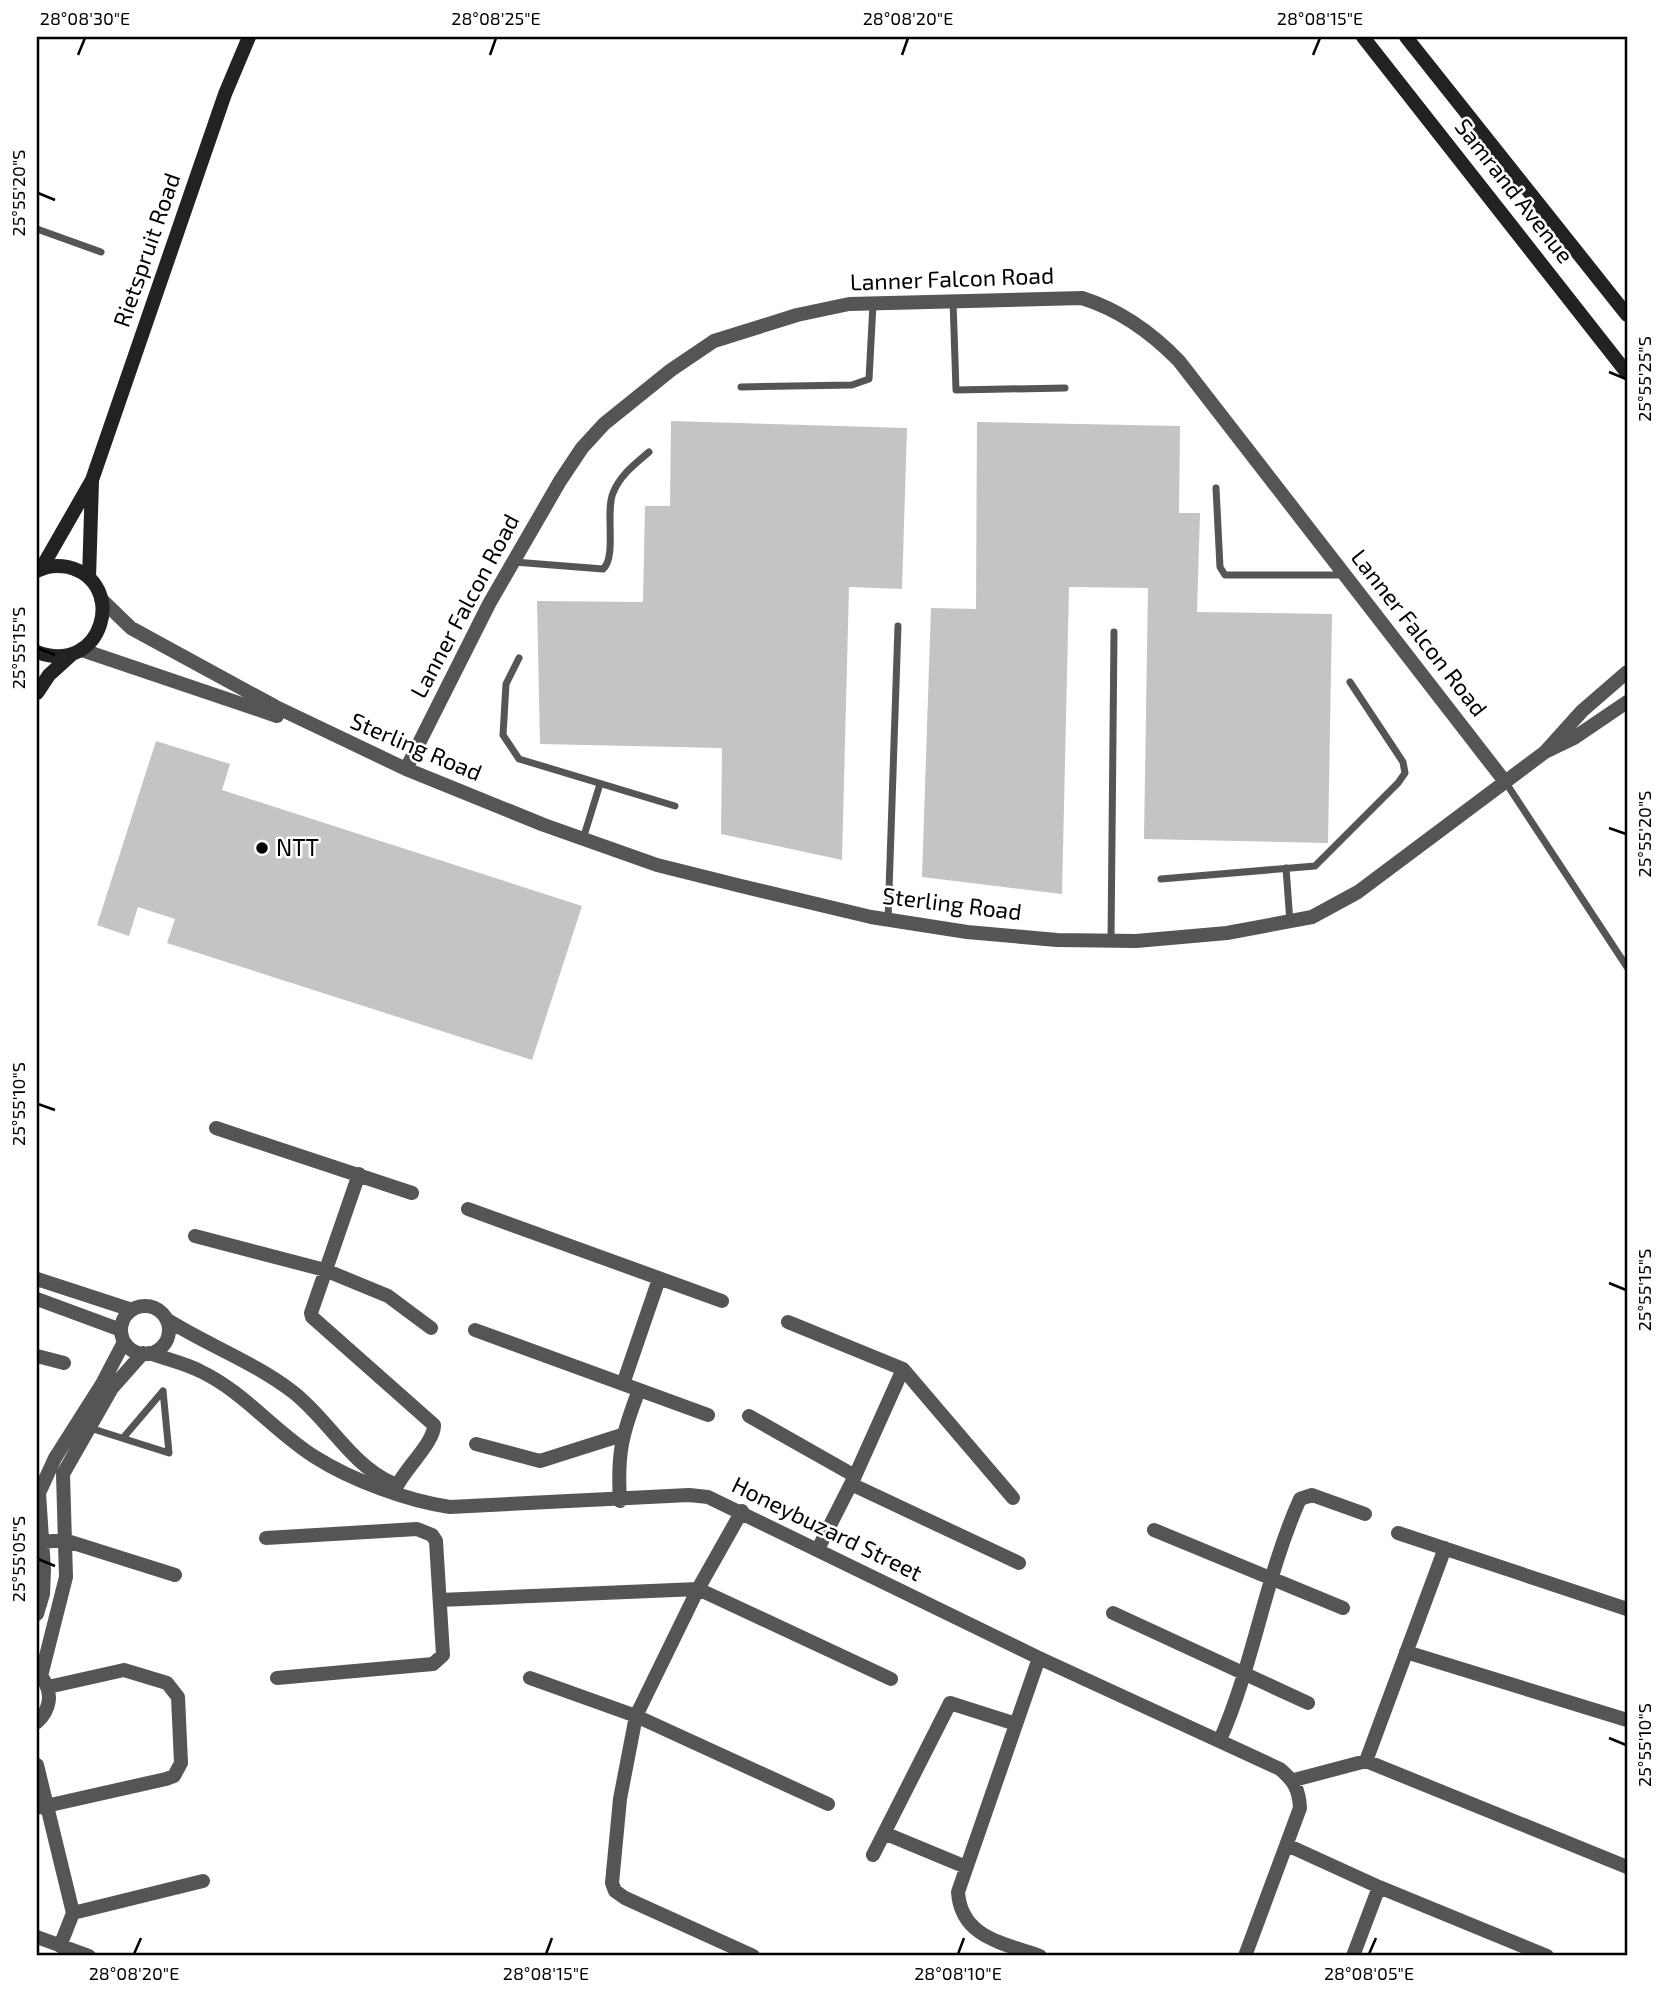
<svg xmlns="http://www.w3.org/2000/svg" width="1664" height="1993" viewBox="0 0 1664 1993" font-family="'Exo 2',sans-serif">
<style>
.building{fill:#c4c4c4}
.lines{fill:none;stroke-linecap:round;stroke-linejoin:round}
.lane{stroke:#555;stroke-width:7}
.street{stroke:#555;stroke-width:14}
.secondary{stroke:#222;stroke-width:14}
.ticks{fill:none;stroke:#000;stroke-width:2.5}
.poi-dot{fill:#000;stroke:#fff;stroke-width:2.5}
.labels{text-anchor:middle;stroke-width:5;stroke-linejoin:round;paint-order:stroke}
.street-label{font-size:23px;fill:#000;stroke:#fff}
.poi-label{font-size:23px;fill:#000;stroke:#fff;text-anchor:start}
.neatline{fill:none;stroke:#000;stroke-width:2.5}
.ticks-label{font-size:18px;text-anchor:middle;fill:#000}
</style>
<rect width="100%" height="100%" fill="#fff"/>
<path class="building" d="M671,421L907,428L902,589L849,587L842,860L721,834L722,748L540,744L537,601L643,602L645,506H670Z
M977,422L1180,426L1179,513H1200L1197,612L1332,614L1328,843L1144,839L1148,588L1069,587L1062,894L922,877L931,608L976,609Z
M156,741L230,764L222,790L582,906L532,1060L167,943L175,919L138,907L129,936L97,925Z"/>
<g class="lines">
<path class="lane" d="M37,229L101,252
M953,301L956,390L1065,388
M741,387L852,385L869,379L873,304
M1216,488L1220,567L1225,575H1344
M514,562L603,569C617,557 605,512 613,493C620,475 635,464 649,452
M519,658L506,684L503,735L519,759L675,806
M1506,783L1627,967
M583,839L600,784
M1286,868L1290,923
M1161,879L1315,866L1398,783L1405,773L1403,762L1350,682
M888,920L898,626
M1111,940L1114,632
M90,1428L169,1453L163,1391
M123,1438L163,1391"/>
<path class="street" d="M101,599L131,628L276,707L406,769L544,825L657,865L741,886L871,917L967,932L1057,940L1136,941L1227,933L1312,917L1358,892L1545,752L1574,738L1627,702
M82,650L277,716
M1546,751L1582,711L1627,672
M406,769L489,604L560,481L582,448L604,424L671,370L714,341L797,315L849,304L1082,298C1120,310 1151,332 1179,361L1506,783
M216,1128L412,1193
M359,1174L311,1313L312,1317L434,1425C435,1441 405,1469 397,1486
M468,1209L722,1301
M195,1236L325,1270L388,1296L431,1328
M37,1279L132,1310
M37,1299L121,1330
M121 1330a24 24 0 1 1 48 0a24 24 0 1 1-48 0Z
M166,1319C207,1345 254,1362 293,1392C328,1419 351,1465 392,1483
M788,1322L903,1369L855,1476L818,1549
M475,1330L708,1415
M149,1353C166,1359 184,1363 200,1371C243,1391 275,1432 315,1457C351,1480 408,1501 450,1507L689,1495L708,1497L1039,1658L1280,1769C1294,1781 1299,1789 1300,1808L1245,1956
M37,1356L64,1363
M903,1369L1013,1498
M623,1384L659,1279
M749,1416L855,1476
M476,1444L540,1461L622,1435
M851,1484L1019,1563
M620,1501C617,1453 622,1434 639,1390
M742,1511L698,1589L636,1716L620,1799L612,1883L615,1891L625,1898L753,1956
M1154,1530L1343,1608
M1398,1533L1627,1609
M266,1538L417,1529L432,1535L436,1541L443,1655L433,1664L277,1678
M42,1542L64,1540L175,1575
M440,1600L698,1589L891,1679
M1113,1613L1308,1703
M37,1614L43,1594L44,1570L39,1493L55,1458L102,1384L124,1342
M1406,1652L1627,1720
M1039,1658L958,1892C961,1938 1004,1943 1040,1956
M41,1676L66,1577L63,1474L112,1388L143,1353
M530,1678L636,1716L828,1804
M37,1722C50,1710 53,1694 43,1679
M1220,1740C1254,1663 1265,1577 1300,1499L1312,1495L1365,1514
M1366,1761L1627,1867
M37,1765L73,1913L60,1946
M1294,1780L1366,1761L1445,1548
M37,1808L166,1779L174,1776L181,1763L178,1697L167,1683L124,1670L48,1687
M884,1833L966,1867
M1287,1845L1379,1887L1547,1956
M873,1855L950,1703L1016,1724
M73,1913L203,1881
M37,1937L89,1956
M1353,1956L1379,1887"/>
<path class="secondary" d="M1363,37L1627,373
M1406,37L1627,315
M41,569L92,480L225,94L249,37
M37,571C46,566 58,565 68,567C129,582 103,677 37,652
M89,578L92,481
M37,693L49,675L71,655"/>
</g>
<path class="ticks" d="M78,55L85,38M490,55L496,38M902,55L908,38M1313,55L1320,38M38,193L55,200M1609,372L1626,379M38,648L55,655M1609,828L1626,834M38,1104L55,1110M1609,1283L1626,1290M38,1559L55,1566M1609,1738L1626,1745M134,1954L141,1938M546,1954L552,1938M958,1954L964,1938M1369,1954L1376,1938"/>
<circle class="poi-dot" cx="262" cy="848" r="7"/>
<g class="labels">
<g class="street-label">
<text transform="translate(1514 191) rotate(52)" y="8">Samrand Avenue</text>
<text transform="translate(147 250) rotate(-71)" y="8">Rietspruit Road</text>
<text transform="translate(952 279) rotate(-2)" y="8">Lanner Falcon Road</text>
<text transform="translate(465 606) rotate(-62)" y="8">Lanner Falcon Road</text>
<text transform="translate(1419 633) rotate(52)" y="8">Lanner Falcon Road</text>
<text transform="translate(416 747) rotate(23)" y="8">Sterling Road</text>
<text transform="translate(952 904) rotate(7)" y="8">Sterling Road</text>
<text transform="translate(827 1529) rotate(26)" y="8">Honeybuzard Street</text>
</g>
<g class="poi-label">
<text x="276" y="856">NTT</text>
</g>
</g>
<rect width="1664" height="1993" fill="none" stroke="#ffffff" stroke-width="77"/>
<rect x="38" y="38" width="1588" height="1916" class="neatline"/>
<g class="ticks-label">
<text x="85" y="25">28°08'30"E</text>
<text x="496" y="25">28°08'25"E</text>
<text x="908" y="25">28°08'20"E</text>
<text x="1320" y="25">28°08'15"E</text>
<text transform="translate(19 193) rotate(-90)" y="6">25°55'20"S</text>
<text transform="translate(1645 379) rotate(-90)" y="6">25°55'25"S</text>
<text transform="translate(19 648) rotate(-90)" y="6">25°55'15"S</text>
<text transform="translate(1645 834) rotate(-90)" y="6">25°55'20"S</text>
<text transform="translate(19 1104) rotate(-90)" y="6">25°55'10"S</text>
<text transform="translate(1645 1290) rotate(-90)" y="6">25°55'15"S</text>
<text transform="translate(19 1559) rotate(-90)" y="6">25°55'05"S</text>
<text transform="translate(1645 1745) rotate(-90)" y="6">25°55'10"S</text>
<text x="134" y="1980">28°08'20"E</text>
<text x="546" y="1980">28°08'15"E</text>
<text x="958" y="1980">28°08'10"E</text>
<text x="1369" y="1980">28°08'05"E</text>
</g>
</svg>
